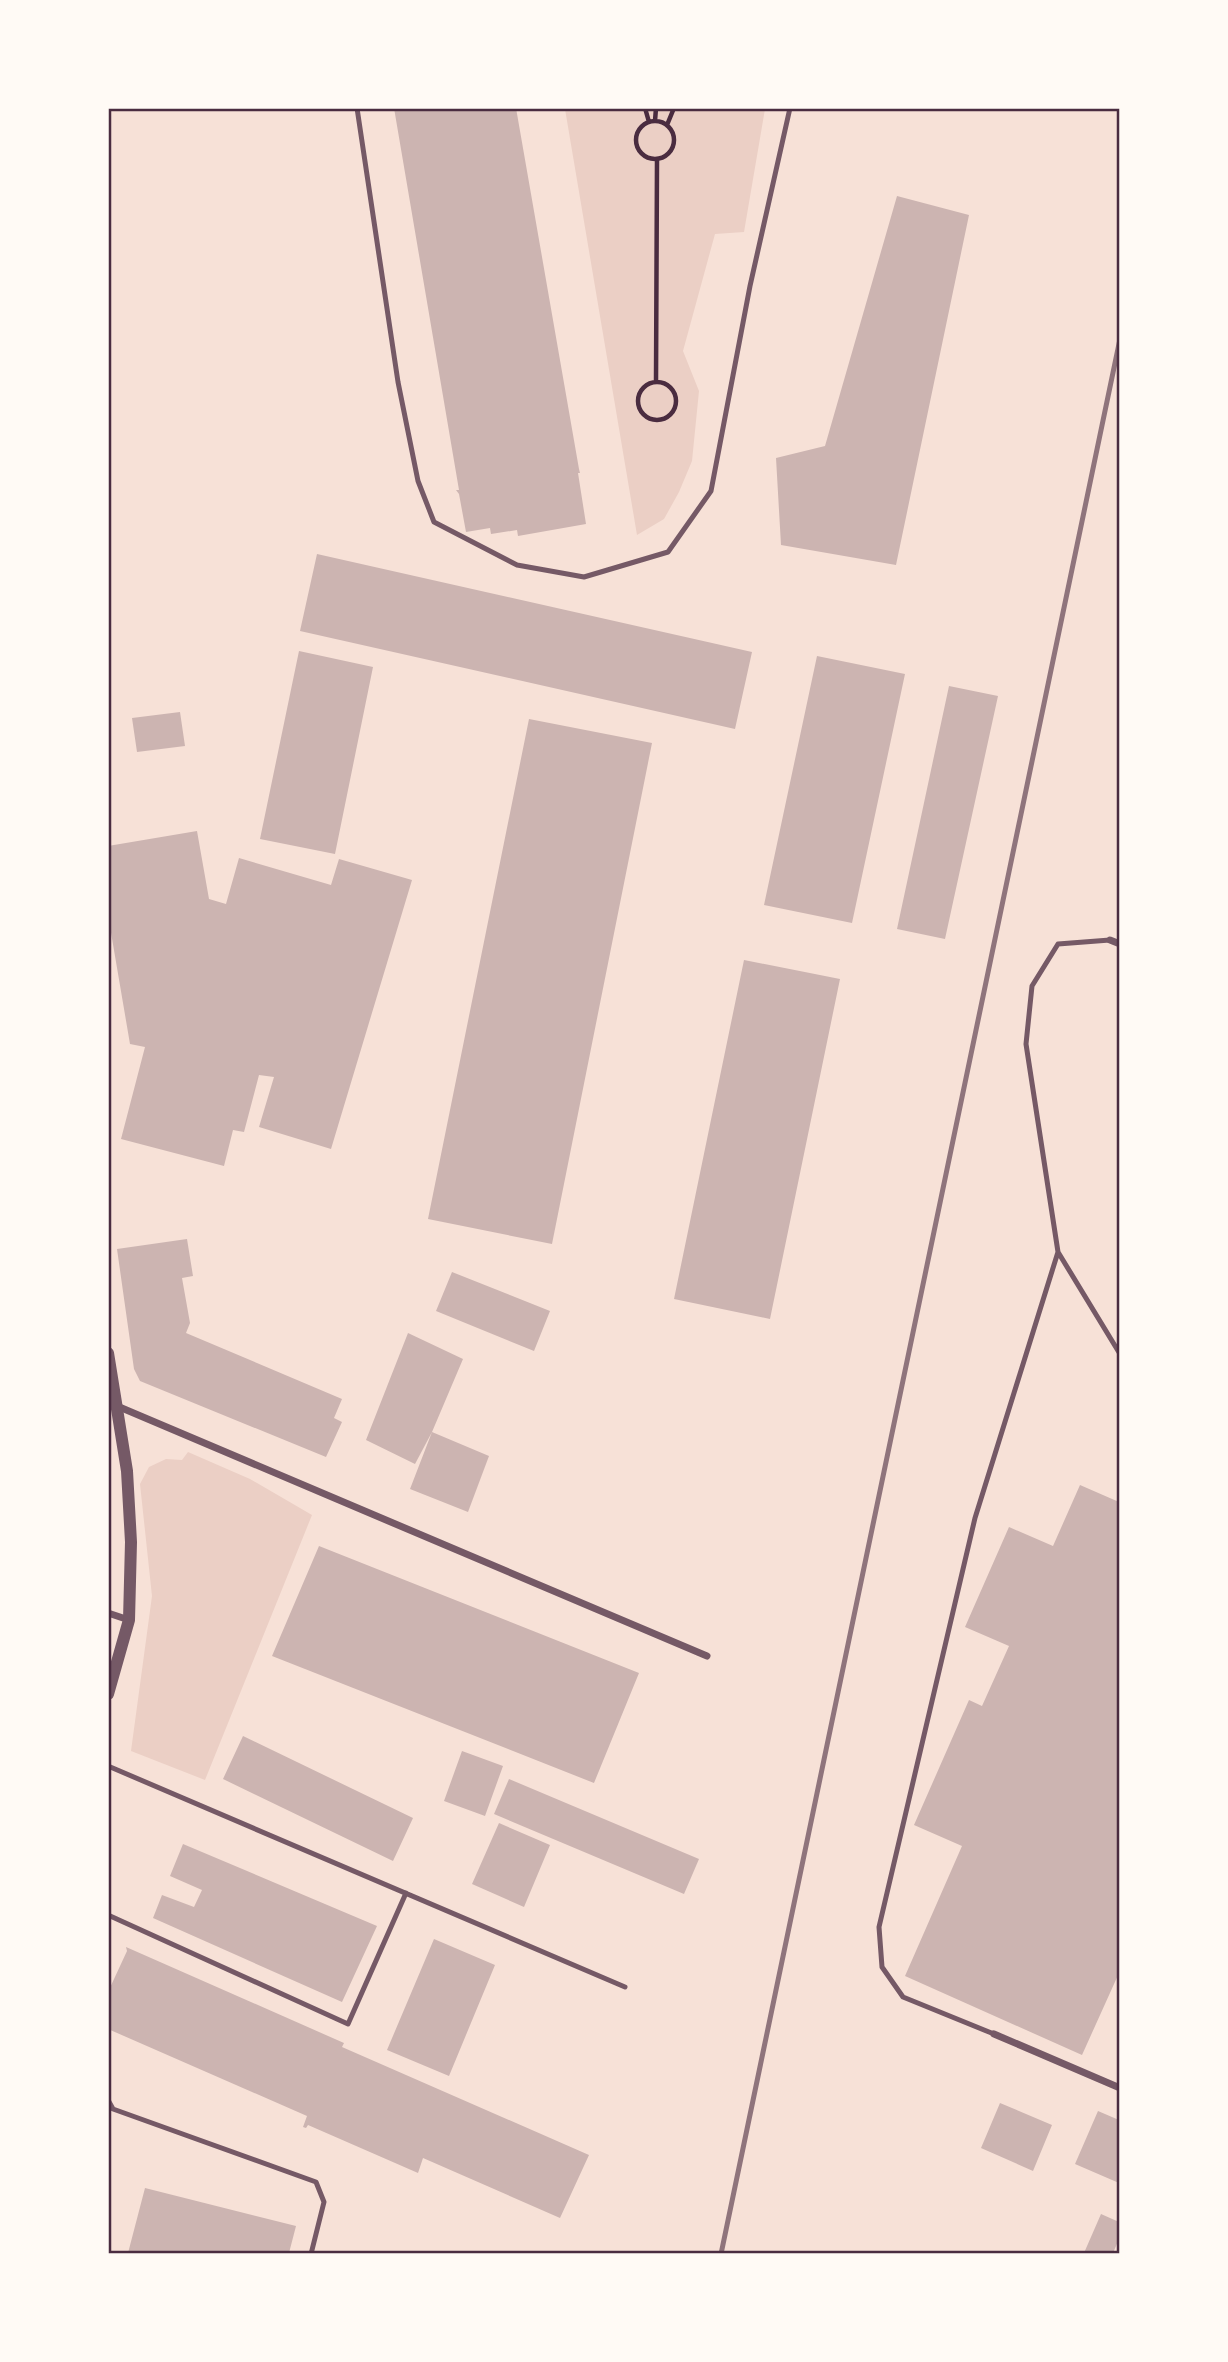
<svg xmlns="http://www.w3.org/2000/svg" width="1228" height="2362" viewBox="0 0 1228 2362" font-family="Roboto,sans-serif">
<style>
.green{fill:#ebcfc5}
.building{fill:#ccb4b1}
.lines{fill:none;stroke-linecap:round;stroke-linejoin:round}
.path{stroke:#4a2c40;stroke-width:4.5}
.service{stroke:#755966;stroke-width:5}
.minor{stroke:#755966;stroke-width:7}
.tertiary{stroke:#755966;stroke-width:12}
.rail{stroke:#8f747c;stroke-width:5}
.neatline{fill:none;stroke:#4a2c40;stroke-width:2.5}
</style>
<rect width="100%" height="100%" fill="#f7e1d7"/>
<path class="green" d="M565,109H765L744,232L715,234L683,351L699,391L692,461L679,492L664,519L637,535Z
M188,1452L250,1479L312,1515L205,1780L131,1751L152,1596L140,1484L149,1467L166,1459L182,1460Z"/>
<path class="building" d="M394,108H516L579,469L580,473H578L586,524L518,536L517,530L491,534L490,528L466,532L459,494L456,490H459Z
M897,196L969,215L896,565L781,545L776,458L825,446Z
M317,554L752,652L735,729L300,631Z
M299,651L373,667L335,854L260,839Z
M817,656L905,674L852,923L764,905Z
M949,686L998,696L945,939L897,929Z
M180,712L185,746L137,752L132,718Z
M529,719L652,743L552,1244L428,1219Z
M197,831L209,899L226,904L239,858L331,885L339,859L412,880L331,1149L259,1127L274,1077L259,1075L244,1132L233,1130L224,1166L121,1139L145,1047L130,1044L108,915V846Z
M744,960L840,979L770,1319L674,1299Z
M187,1239L193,1276L182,1278L190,1323L186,1333L342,1399L334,1418L342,1422L326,1457L140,1381L134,1369L117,1249Z
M452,1272L550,1311L534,1351L436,1311Z
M408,1333L463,1359L432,1432L415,1464L366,1440Z
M432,1432L489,1456L468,1512L410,1489Z
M1080,1485L1119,1502V1973L1082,2055L905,1976L962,1846L914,1825L969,1700L982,1706L1009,1646L965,1627L1009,1527L1053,1546Z
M319,1546L639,1673L594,1783L272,1656Z
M243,1736L413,1818L393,1861L223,1779Z
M462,1751L503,1766L485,1816L444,1801Z
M509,1779L699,1859L684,1894L494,1814Z
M499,1823L550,1845L524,1907L472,1884Z
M183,1844L377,1926L342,2002L153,1918L162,1895L194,1907L202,1890L170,1876Z
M434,1939L495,1965L449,2076L387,2050Z
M126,1947L344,2043L342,2047L589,2155L560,2218L423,2158L418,2173L308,2125L306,2128L303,2127L307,2116L108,2029V1992L127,1951Z
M1000,2103L1052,2125L1033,2171L981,2148Z
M1098,2111L1119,2120V2183L1075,2164Z
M145,2188L296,2226L289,2253H128Z
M1101,2214L1119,2222V2239L1113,2253H1084Z"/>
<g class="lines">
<path class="path" d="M645,108L649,122
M655,121L656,108
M636 140a19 19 0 1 1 38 0a19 19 0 1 1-38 0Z
M667,125L674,108
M656,382L657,159
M638 401a19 19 0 1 1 38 0a19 19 0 1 1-38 0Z"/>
<path class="service" d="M357,108L398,382L418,481L434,522L517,565L584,577L668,552L711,491L750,286L790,108
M1058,1252L1120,1354
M108,1766L625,1987
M108,1915L348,2024L406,1893
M994,2034L903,1997L882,1967L879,1927L975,1518L1058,1252L1026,1044L1032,986L1058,944L1110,940
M108,2100L113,2109L316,2182L324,2202L311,2254"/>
<path class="minor" d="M1110,940L1120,944
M117,1406L707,1656
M108,1613L129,1620
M994,2034L1120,2088"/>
<path class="tertiary" d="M108,1353L127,1471L131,1542L129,1620L108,1694"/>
<path class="rail" d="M721,2254L1120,339"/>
</g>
<rect width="1228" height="2362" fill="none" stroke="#fffaf5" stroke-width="220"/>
<rect x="110" y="110" width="1008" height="2142" class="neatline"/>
</svg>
